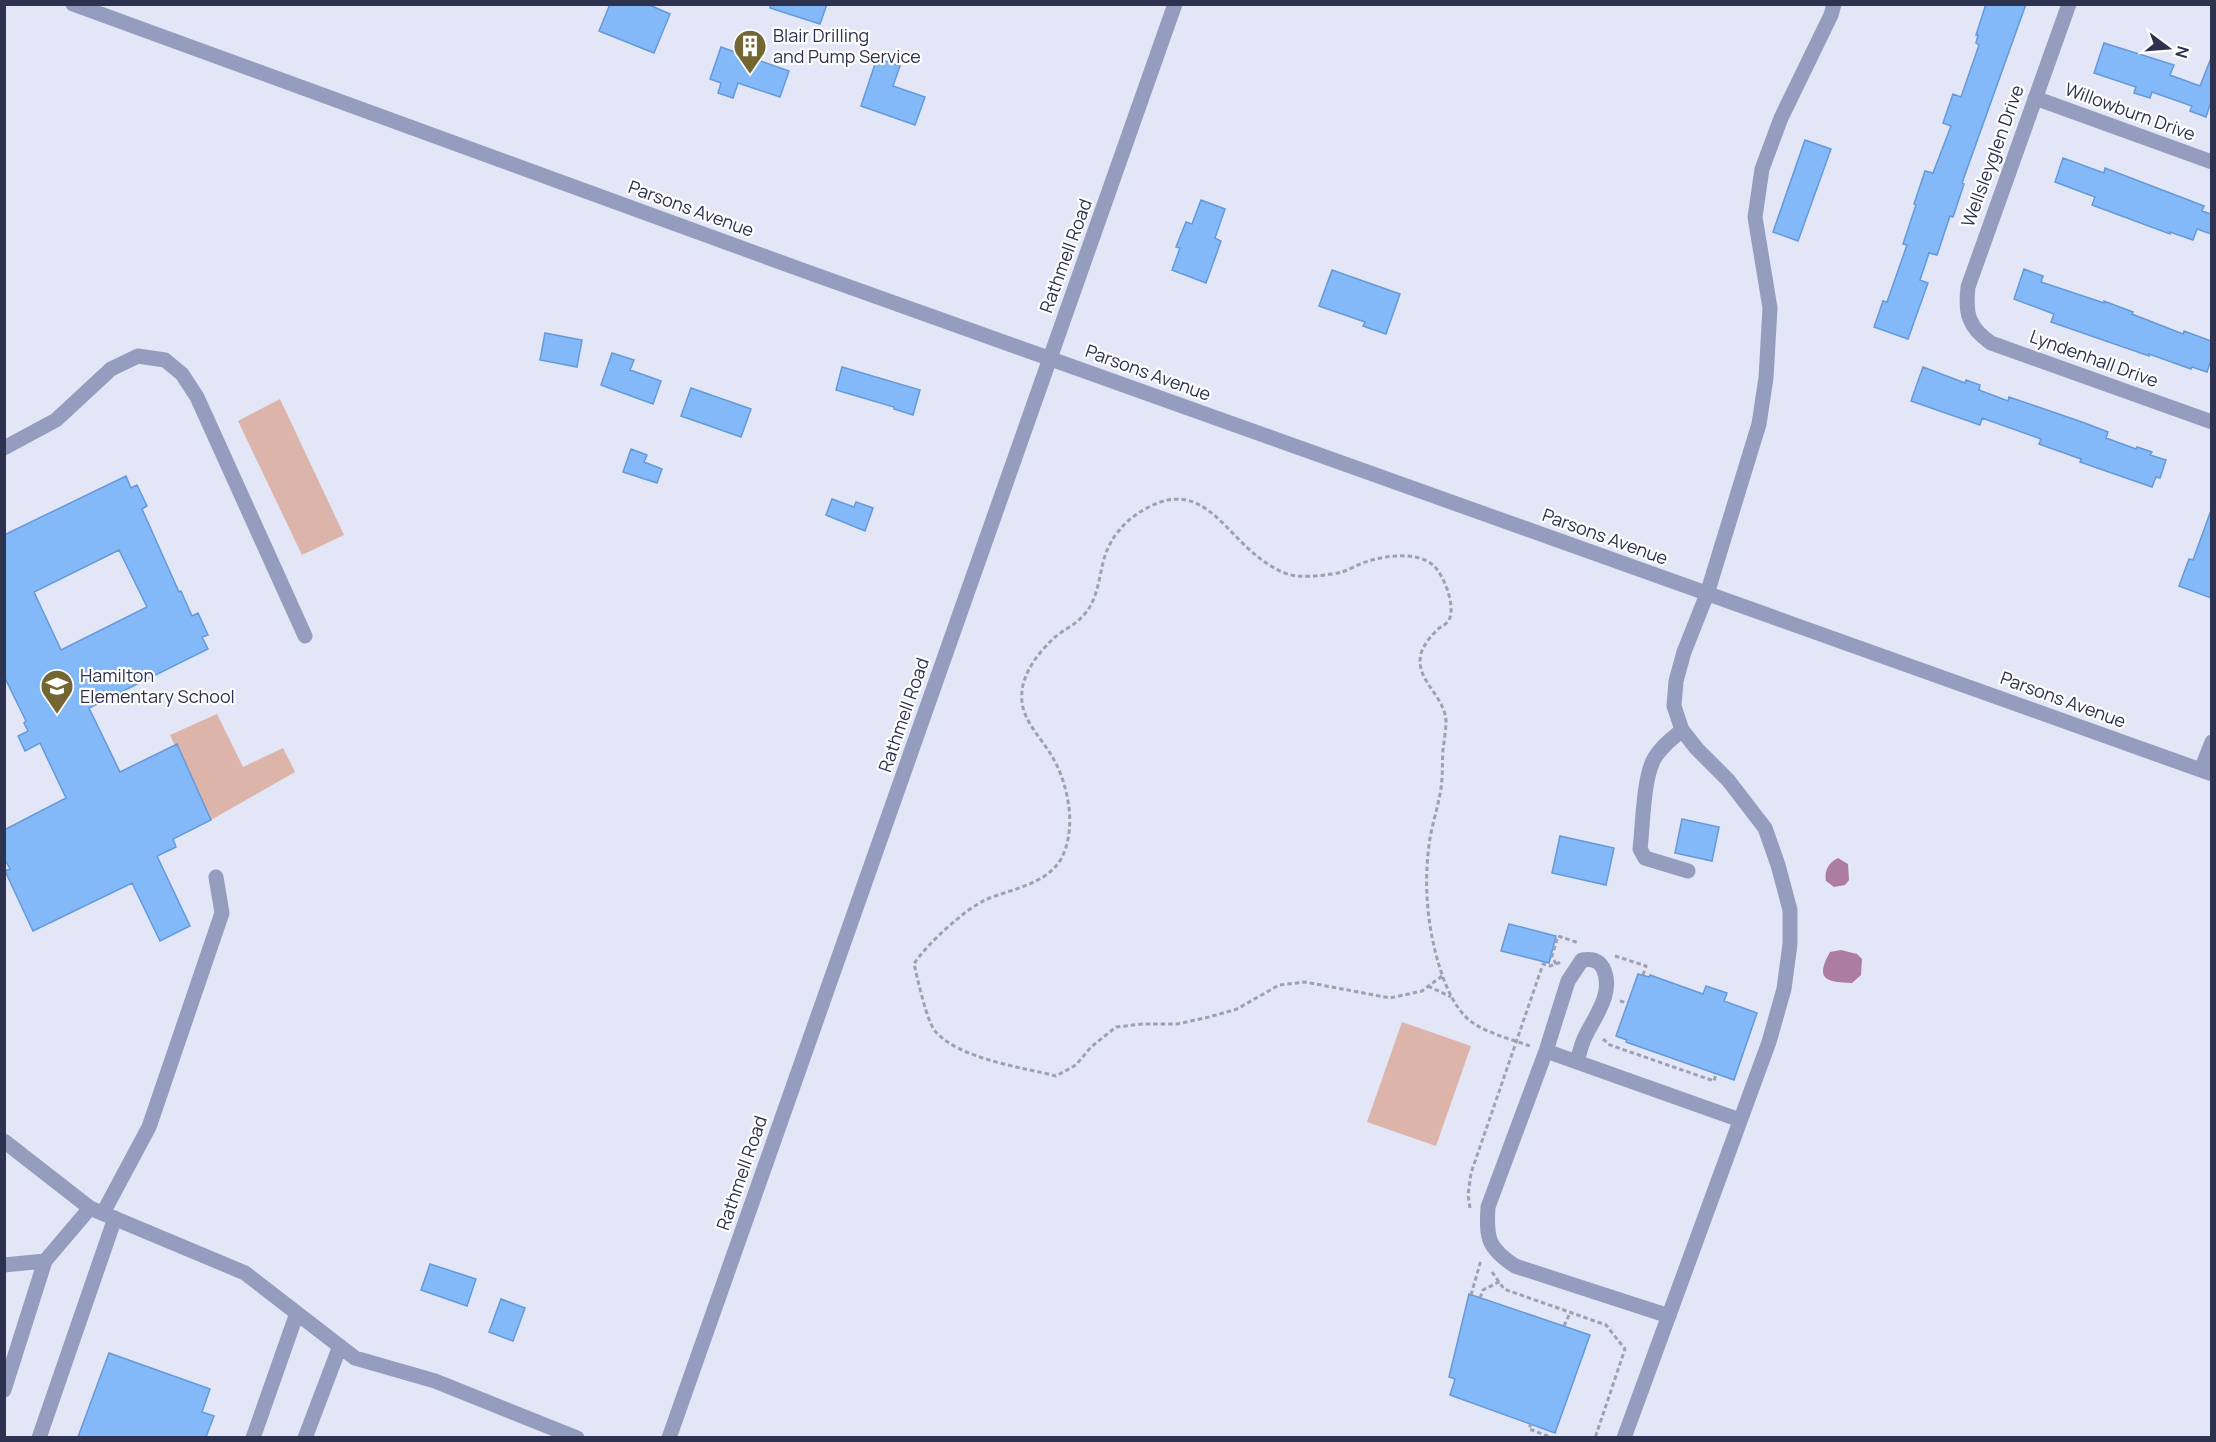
<svg xmlns="http://www.w3.org/2000/svg" width="2216" height="1442" viewBox="0 0 2216 1442" font-family="Manrope,sans-serif">
<style>
.green{fill:#ddb4aa}
.water{fill:#ad7ca3}
.building{fill:#83b9f9;stroke:#6599d8;stroke-width:1.5;fill-rule:evenodd}
.lines{fill:none;stroke-linecap:round;stroke-linejoin:round}
.path{stroke:#9ca1b6;stroke-width:3;stroke-dasharray:4.5 3;stroke-linecap:butt}
.minor{stroke:#959dbe;stroke-width:15}
.labels{text-anchor:middle;stroke-width:4.5;stroke-linejoin:round;paint-order:stroke}
.poi-label{font-size:18px;fill:#2c3250;stroke:#fff;text-anchor:start}
.street-label{font-size:18px;fill:#2c3250;stroke:#fff}
</style>
<rect width="100%" height="100%" fill="#e2e6f6"/>
<path class="green" d="M280,399L344,535L302,555L238,421Z
M217,714L243,767L283,748L295,772L211,820L178,745L175,746L170,735Z
M1402,1022L1471,1046L1436,1146L1367,1122Z"/>
<path class="water" d="M1838,858L1848,864L1849,880L1845,885L1834,887L1826,881C1824,871 1828,863 1838,858Z
M1841,950L1857,954L1862,959L1861,975L1852,983C1827,982 1814,980 1830,952Z"/>
<path class="building" d="M610,4H647L670,14L654,53L599,31Z
M770,4H827L820,24L770,8Z
M1986,4H2026L1962,183L1964,184L1953,217L1950,216L1937,255L1929,253L1920,280L1928,283L1908,339L1874,327L1883,301L1887,302L1907,245L1903,244L1916,205L1914,204L1925,171L1933,173L1951,126L1943,123L1953,94L1961,97L1979,45L1976,43L1978,35H1976Z
M2104,43L2174,65L2170,75L2200,86L2211,58V102L2206,117L2190,111L2192,106L2152,92L2150,98L2134,93L2136,87L2094,73Z
M721,47L789,71L780,97L738,83L733,98L718,93L721,83L710,79Z
M877,58L900,66L893,86L925,97L915,125L861,106Z
M1805,140L1831,149L1798,241L1773,232Z
M2063,158L2104,173L2105,168L2204,206L2202,211L2211,214V234L2197,229L2193,240L2170,232V234L2092,205L2095,197L2055,182Z
M1201,200L1225,209L1215,238L1221,241L1206,283L1172,270L1180,248L1176,247L1186,222L1192,224Z
M2024,269L2043,276L2041,282L2104,303V301L2133,312L2132,314L2183,334L2184,331L2211,341V360L2207,372L2192,367L2191,369L2149,354V356L2051,322L2054,314L2014,299Z
M1332,270L1400,294L1386,334L1363,326L1365,322L1319,306Z
M545,333L582,340L577,367L540,360Z
M612,353L634,360L630,370L661,381L653,404L601,385Z
M842,367L920,390L913,415L894,409V407L836,390Z
M1923,367L1965,383L1966,380L1980,385L1979,390L2008,401L2009,397L2082,422L2108,432L2106,438L2136,449L2137,447L2152,452L2150,455L2166,460L2160,478L2156,477L2152,487L2080,462L2081,459L2039,444L2041,439L1982,418L1980,425L1911,401Z
M691,388L751,409L741,437L681,416Z
M631,449L647,455L644,462L662,469L657,483L623,472Z
M126,476L131,488L137,485L147,506L142,509L179,592L181,591L192,616L198,613L208,635L202,637L208,649L89,708L120,772L177,744L211,820L173,839L176,847L157,856L190,926L160,941L132,883L33,931L5,871L10,869L4,858V830L66,798L40,743L25,751L18,736L28,731L24,723L26,721L4,676V535ZM119,550L147,607L61,650L34,592Z
M832,499L854,507L856,502L873,508L865,531L826,515Z
M2210,513L2211,514V598L2179,586L2189,559L2193,560Z
M1682,819L1719,827L1712,861L1675,853Z
M1560,836L1614,848L1606,885L1552,873Z
M1509,924L1556,936L1549,963L1501,951Z
M1638,974L1649,977L1650,975L1703,994L1706,986L1727,993L1724,1001L1757,1013L1734,1080L1626,1042L1627,1040L1616,1036Z
M430,1264L476,1279L467,1306L421,1290Z
M1469,1294L1590,1335L1555,1433L1450,1395L1455,1379L1449,1377Z
M501,1299L525,1308L513,1341L489,1332Z
M109,1353L210,1389L202,1412L214,1416L206,1437H78Z"/>
<g class="lines">
<path class="path" d="M1615,956L1646,966L1643,975
M1556,964L1552,956L1558,936L1579,943
M1442,976L1422,991L1390,998L1305,982L1279,985L1237,1009L1209,1017L1177,1024H1142L1116,1027L1091,1047L1076,1065L1056,1076C1021,1067 959,1059 935,1031C926,1019 918,980 914,964C926,945 964,910 985,900C1010,889 1046,885 1061,859C1078,828 1068,781 1050,753C1040,737 1024,721 1022,702C1019,677 1037,654 1054,638C1063,630 1075,625 1083,616C1101,597 1098,570 1108,548C1117,529 1131,516 1149,507C1201,480 1222,529 1258,557C1270,566 1283,575 1298,576C1310,577 1330,575 1342,572C1351,569 1360,563 1369,561C1387,555 1418,552 1433,565C1444,575 1456,606 1449,620C1447,624 1442,626 1438,629C1430,637 1420,648 1420,661C1420,683 1445,698 1446,721C1446,730 1444,741 1443,750C1442,765 1443,780 1440,794C1437,811 1431,828 1429,845C1424,885 1427,923 1438,962C1444,982 1453,1006 1469,1020C1485,1033 1511,1039 1530,1046
M1428,986L1451,997
M1620,1001L1628,1003
M1603,1039L1610,1045L1714,1081L1716,1074
M1470,1208L1468,1195L1471,1173L1543,964L1550,966L1561,962
M1492,1272L1504,1289L1606,1325L1625,1349L1595,1438
M1471,1295L1481,1260
M1480,1298L1483,1290L1501,1281
M1564,1326L1570,1313
M1531,1423L1529,1429L1553,1438"/>
<path class="minor" d="M73,4L802,270L2212,774
M2069,4L1968,287C1965,313 1968,327 1991,343L2212,422
M2035,98L2212,162
M4,448L56,420L111,369L138,356L165,360L182,374L197,397L305,636
M1682,730C1672,739 1659,748 1653,761C1643,782 1643,825 1640,849L1645,858L1688,871
M2201,770L2212,742
M1546,1051L1740,1120
M1577,1062C1579,1054 1581,1046 1584,1039C1594,1017 1615,993 1603,968C1598,959 1591,959 1582,960L1568,981L1546,1051L1488,1207C1486,1239 1488,1248 1515,1266L1669,1316
M4,1141L90,1208L245,1273L355,1358L435,1381L577,1438
M103,1213L149,1127L222,913L216,877
M4,1265L45,1261
M4,1390L45,1261L90,1208
M39,1438L115,1218
M253,1438L297,1313
M305,1438L340,1346
M669,1438L1175,4
M1624,1438L1769,1042L1784,989L1790,944V910L1778,865L1765,828L1728,780L1697,749L1682,730L1674,706L1676,681L1684,652L1707,594L1759,424L1766,378L1770,308L1755,217L1762,169L1781,118L1831,15L1834,4"/>
</g>
<defs>
<g id="building-pin" transform="scale(1.725)"><path d="M0 17L-7.5 6A9.5 9.5 0 1 1 7.5 6Z" fill="#746633" stroke="#fff"/><path d="M-4-6H4V6H1V3H-1V6H-4ZM-2.5-4.3h1.7v1.8h-1.7ZM.8-4.3h1.7v1.8H.8ZM-2.5-1h1.7V.8h-1.7ZM.8-1h1.7V.8H.8Z" fill="#fff"/></g>
<g id="school-pin" transform="scale(1.725)"><path d="M0 17L-7.5 6A9.5 9.5 0 1 1 7.5 6Z" fill="#746633" stroke="#fff"/><path d="M0-5L7-2L0 1L-7-2ZM-4 1L0 2.5L4 1V4Q0 6-4 4Z" fill="#fff"/></g>
</defs>
<g fill-rule="evenodd">
<use href="#building-pin" x="750" y="46"/>
<use href="#school-pin" x="57" y="686"/>
</g>
<g class="labels">
<g class="poi-label">
<text x="773" y="42">Blair Drilling<tspan x="773" dy="21">and Pump Service</tspan></text>
<text x="80" y="682">Hamilton<tspan x="80" dy="21">Elementary School</tspan></text>
</g>
<g class="street-label">
<text transform="translate(2130 112) rotate(20)" y="6">Willowburn Drive</text>
<text transform="translate(1993 156) rotate(-70)" y="6">Wellsleyglen Drive</text>
<text transform="translate(691 209) rotate(20)" y="6">Parsons Avenue</text>
<text transform="translate(1066 256) rotate(-70)" y="6">Rathmell Road</text>
<text transform="translate(2094 359) rotate(20)" y="6">Lyndenhall Drive</text>
<text transform="translate(1148 373) rotate(20)" y="6">Parsons Avenue</text>
<text transform="translate(1605 537) rotate(20)" y="6">Parsons Avenue</text>
<text transform="translate(2063 700) rotate(20)" y="6">Parsons Avenue</text>
<text transform="translate(904 715) rotate(-71)" y="6">Rathmell Road</text>
<text transform="translate(742 1173) rotate(-71)" y="6">Rathmell Road</text>
</g>
</g>
<rect width="2216" height="1442" fill="none" stroke="#2c3250" stroke-width="12"/>
<g transform="translate(2168 48) rotate(106)" stroke="#ffffff" stroke-width="4.5" paint-order="stroke">
<path d="M0-4.5L10 22L0 15L-10 22Z" fill="#2c3250"/>
<text y="-9" font-size="16" font-weight="bold" text-anchor="middle" fill="#2c3250">N</text>
</g>
</svg>
